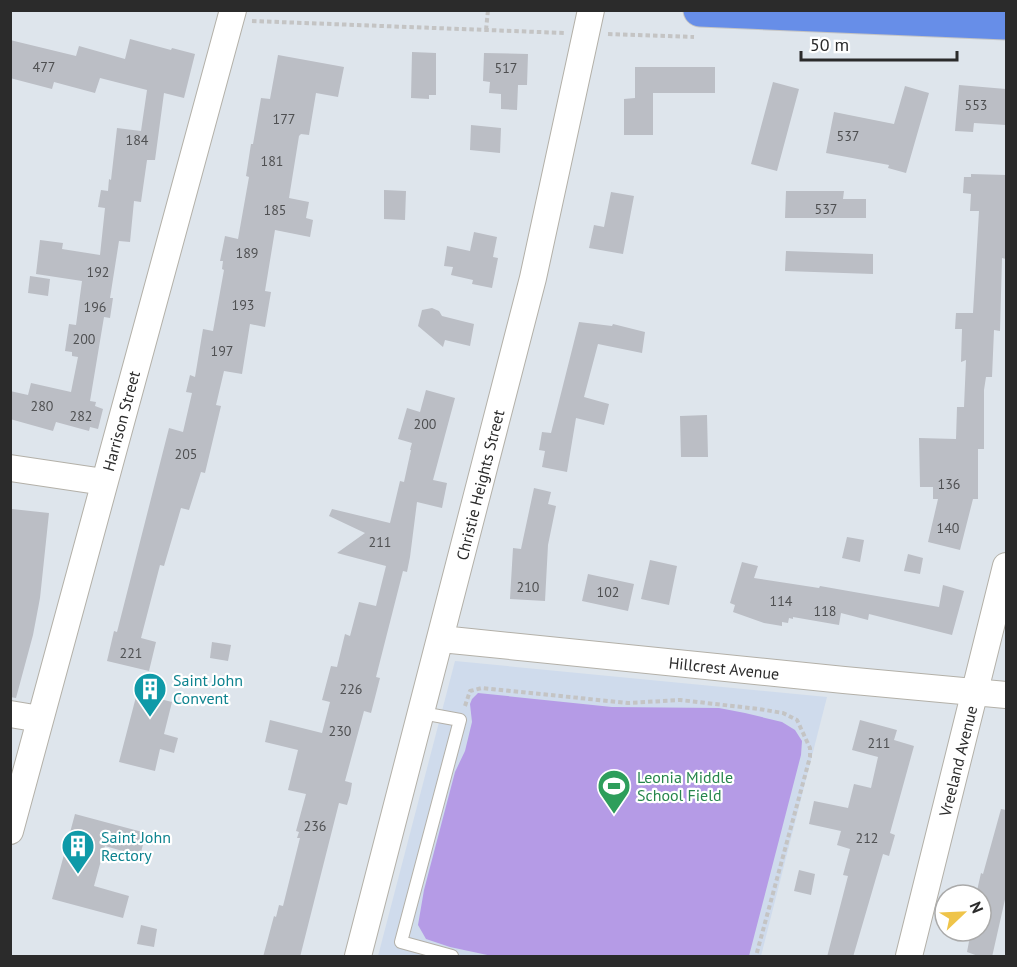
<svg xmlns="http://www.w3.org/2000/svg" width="1017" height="967" viewBox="0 0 1017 967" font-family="'PT Sans',sans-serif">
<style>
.education{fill:#cfdbec}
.pitch{fill:#b59be6}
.building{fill:#bbbec5}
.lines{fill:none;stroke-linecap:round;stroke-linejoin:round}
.lane-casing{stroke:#b3b0a8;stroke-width:14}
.street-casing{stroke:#b3b0a8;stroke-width:28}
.primary-casing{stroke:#c4c4c4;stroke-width:35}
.path{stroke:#c4c4c4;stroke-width:4;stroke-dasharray:4.5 3;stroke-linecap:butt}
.lane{stroke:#fff;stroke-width:12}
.street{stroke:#fff;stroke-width:26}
.primary{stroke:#678ee8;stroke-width:33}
.labels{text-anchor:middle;stroke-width:4.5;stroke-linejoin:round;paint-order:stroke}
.number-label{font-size:14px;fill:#4f5052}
.street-label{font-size:16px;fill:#2b2b2b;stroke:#fff}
.culture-label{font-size:16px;fill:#0d838f;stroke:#fff;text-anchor:start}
.leisure-label{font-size:16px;fill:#27864d;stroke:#fff;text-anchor:start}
</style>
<rect width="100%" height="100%" fill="#dee5ec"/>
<path class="education" d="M455,661L827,697L761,956H378Z"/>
<path class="pitch" d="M478,693L612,707L719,708L745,713L782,722L795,730L802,741L801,755L749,956H492L450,947L426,939L418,925L424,890L455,772L465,751L472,722L470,704L472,699Z"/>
<path class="building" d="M130,39L171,50L172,48L195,54L184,98L164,93L155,160H147L141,202L134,201L130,242L119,241L110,298H113L110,318L104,317L90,401L96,402L95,406L103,409L98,429L90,427L89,431L56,422L53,431L10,419V391L28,395L31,383L71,392L78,357L72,356V352L65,351L69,324L76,325L82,281L36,274L40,240L63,243L62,249L100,255L105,208L98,207L101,190L108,191L109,179L111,180L117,128L141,131L147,90L100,78L95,93L54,82L52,89L10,78V40L76,56L79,46L125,59Z
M412,52L436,53V95H429V99L411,98Z
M484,53L528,54L527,85H518L517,110L501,109V94L489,93L490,82L483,81Z
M278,55L344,67L338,97L316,93L309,135L301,134L299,136L289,198L309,202L306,218L313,220L310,237L275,230L265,291L271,292L265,327L250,324L242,374L224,371L216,405L221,406L205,473L201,472L189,510L181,508L164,566L160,565L141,638L156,642L149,671L107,661L114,631L117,632L169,428L183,432L192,393L186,392L190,375L195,377L203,329L213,331L224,270L222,269L223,261H220L225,236L238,239L249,177L246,176L251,144H253L261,98L270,99Z
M635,67H715V93H653V135H624V99L635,98Z
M773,82L799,89L777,171L751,164Z
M959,85L1006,89V125L974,123L973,132L955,131Z
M905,86L929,93L906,173L888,168L889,165L826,153L834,112L894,124Z
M471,125L501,128L500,153L470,150Z
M971,174L1006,175V259L1002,258L1000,331L994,330L992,377H986L984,390V449H978V499H973L960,550L928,542L938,499H933V487H920L919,438L956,439L957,407H964L966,360L961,362L962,329H955L956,313H973L979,211H970L971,194L963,193L964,177H971Z
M384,190L406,191L405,220L384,219Z
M786,191H844L843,199H866V218H785Z
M611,192L634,196L623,254L589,248L594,225L604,227Z
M474,232L497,237L493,257L498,258L492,288L472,284L473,280L451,275L453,267L444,266L447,246L470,251Z
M786,251L873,254V274L785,271Z
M30,276L50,279L48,296L28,293Z
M432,308L439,311L442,316L474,324L470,346L445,340L443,347L418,326L422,310Z
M579,322L612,326L613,324L645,332L642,353L598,344L584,397L609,404L604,425L576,418L567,472L542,467L545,451L539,450L542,432L551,433Z
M426,390L455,398L433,480L447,483L442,508L417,502L410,557L407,572L403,571L376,677L380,678L371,713L364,711L345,781L352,783L350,795L347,805L339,803L300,957H263L274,916L276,917L279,905L283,906L300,838H297L299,832L296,831L306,794L288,790L298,750L265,742L270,720L322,733L330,702L322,700L331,666L337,667L345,634L350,636L359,602L376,606L386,566L337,553L365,533L329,516L332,509L390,523L400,481L404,482L411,450H410L412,443L398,439L407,408L420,412Z
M707,415L708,457H681L680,416Z
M534,488L551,492L548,504L556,506L548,545L545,601L510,599L513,548L521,549Z
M12,509L49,513L40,598L33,635L16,698L10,697Z
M847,537L864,540L860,562L842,558Z
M908,554L923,558L920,574L904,571Z
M650,560L677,566L669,605L641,599Z
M742,562L758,566L754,578L819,588L820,586L939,607L943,585L964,591L952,635L869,614L868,620L841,613L839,625L793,617V619L789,618L788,623L782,622V626L764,623L733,612L735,605L730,603Z
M588,574L634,584L628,611L582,601Z
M212,642L231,645L228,661L210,658Z
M137,693L172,702L164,734L178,738L174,753L160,749L155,771L119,762Z
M860,720L897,730L894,740L914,746L890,833L895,835L889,856L883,854L853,957H827L848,876L843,875L850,849L837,845L841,831L809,824L814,801L848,808L854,784L871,788L878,757L852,750Z
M1001,809L1006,810V895L992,957H981L967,952L971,931H981V895H976L981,873L983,874Z
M75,814L146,833L140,856L105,846L94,886L129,896L123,918L52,899Z
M799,870L815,874L811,895L794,891Z
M141,925L157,929L154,947L137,944Z"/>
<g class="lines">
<g class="lane-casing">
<path id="lane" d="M422,713L460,720L401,942L452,956"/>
</g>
<g class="street-casing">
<path id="street" d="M10,468L104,482
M441,639L844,680L1006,695
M10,714L40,719
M10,831L233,10
M358,956L533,278L591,10
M909,956L1006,566"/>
</g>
<g class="primary-casing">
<path id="primary" d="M700,10L1006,23"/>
</g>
<path class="path" d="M252,21L565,33
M486,30L488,10
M608,34L694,37
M465,706L470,691L482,688L628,703L680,700L759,709L783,713L797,720L810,748V757L756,956"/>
<use href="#lane" class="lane"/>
<use href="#street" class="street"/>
<use href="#primary" class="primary"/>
</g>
<defs>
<g id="building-pin" transform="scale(1.725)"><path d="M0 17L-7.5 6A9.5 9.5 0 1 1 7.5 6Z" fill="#0f9aa8" stroke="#fff"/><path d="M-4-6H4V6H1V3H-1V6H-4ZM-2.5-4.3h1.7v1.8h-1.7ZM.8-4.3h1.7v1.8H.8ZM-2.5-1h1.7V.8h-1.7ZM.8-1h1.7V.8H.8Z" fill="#fff"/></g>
<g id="stadium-pin" transform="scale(1.725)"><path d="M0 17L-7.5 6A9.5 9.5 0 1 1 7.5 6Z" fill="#2e9e5b" stroke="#fff"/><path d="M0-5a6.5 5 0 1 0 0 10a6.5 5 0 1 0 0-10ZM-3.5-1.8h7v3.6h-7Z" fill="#fff"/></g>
</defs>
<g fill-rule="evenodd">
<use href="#building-pin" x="150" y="689"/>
<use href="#stadium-pin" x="614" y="786"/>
<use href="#building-pin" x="78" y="846"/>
</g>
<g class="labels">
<g class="number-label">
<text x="44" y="72">477</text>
<text x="506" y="73">517</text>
<text x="976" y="110">553</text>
<text x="284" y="124">177</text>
<text x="848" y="141">537</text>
<text x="137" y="145">184</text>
<text x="272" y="166">181</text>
<text x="826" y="214">537</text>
<text x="275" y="215">185</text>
<text x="247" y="258">189</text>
<text x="98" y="277">192</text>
<text x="243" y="310">193</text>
<text x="95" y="312">196</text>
<text x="84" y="344">200</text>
<text x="222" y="356">197</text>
<text x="42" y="411">280</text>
<text x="81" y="421">282</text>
<text x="425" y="429">200</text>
<text x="186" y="459">205</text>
<text x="949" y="489">136</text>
<text x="948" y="533">140</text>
<text x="380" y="547">211</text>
<text x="528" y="592">210</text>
<text x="608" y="597">102</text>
<text x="781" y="606">114</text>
<text x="825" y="616">118</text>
<text x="131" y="658">221</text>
<text x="351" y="694">226</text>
<text x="340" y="736">230</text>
<text x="879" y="748">211</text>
<text x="315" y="831">236</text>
<text x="867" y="843">212</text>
</g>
<g class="street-label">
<text transform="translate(121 421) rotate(-75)" y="6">Harrison Street</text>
<text transform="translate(480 485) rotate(-76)" y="6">Christie Heights Street</text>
<text transform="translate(724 668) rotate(6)" y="6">Hillcrest Avenue</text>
<text transform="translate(958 761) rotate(-76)" y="6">Vreeland Avenue</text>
</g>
<g class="culture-label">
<text x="173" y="686">Saint John<tspan x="173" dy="18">Convent</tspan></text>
<text x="101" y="843">Saint John<tspan x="101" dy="18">Rectory</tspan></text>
</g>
<g class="leisure-label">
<text x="637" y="783">Leonia Middle<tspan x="637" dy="18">School Field</tspan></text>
</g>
</g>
<rect width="1017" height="967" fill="none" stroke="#2b2b2b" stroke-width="24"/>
<g transform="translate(963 913) rotate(67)"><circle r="28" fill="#ffffff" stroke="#aaaaaa" stroke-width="1.5"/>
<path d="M0-4.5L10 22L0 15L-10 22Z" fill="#efc449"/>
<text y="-9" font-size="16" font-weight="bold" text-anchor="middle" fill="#2b2b2b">N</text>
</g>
<path d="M801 51v9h156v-9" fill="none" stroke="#2b2b2b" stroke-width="3"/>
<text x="810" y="51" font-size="18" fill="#2b2b2b" stroke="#ffffff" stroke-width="4.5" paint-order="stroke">50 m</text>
</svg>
